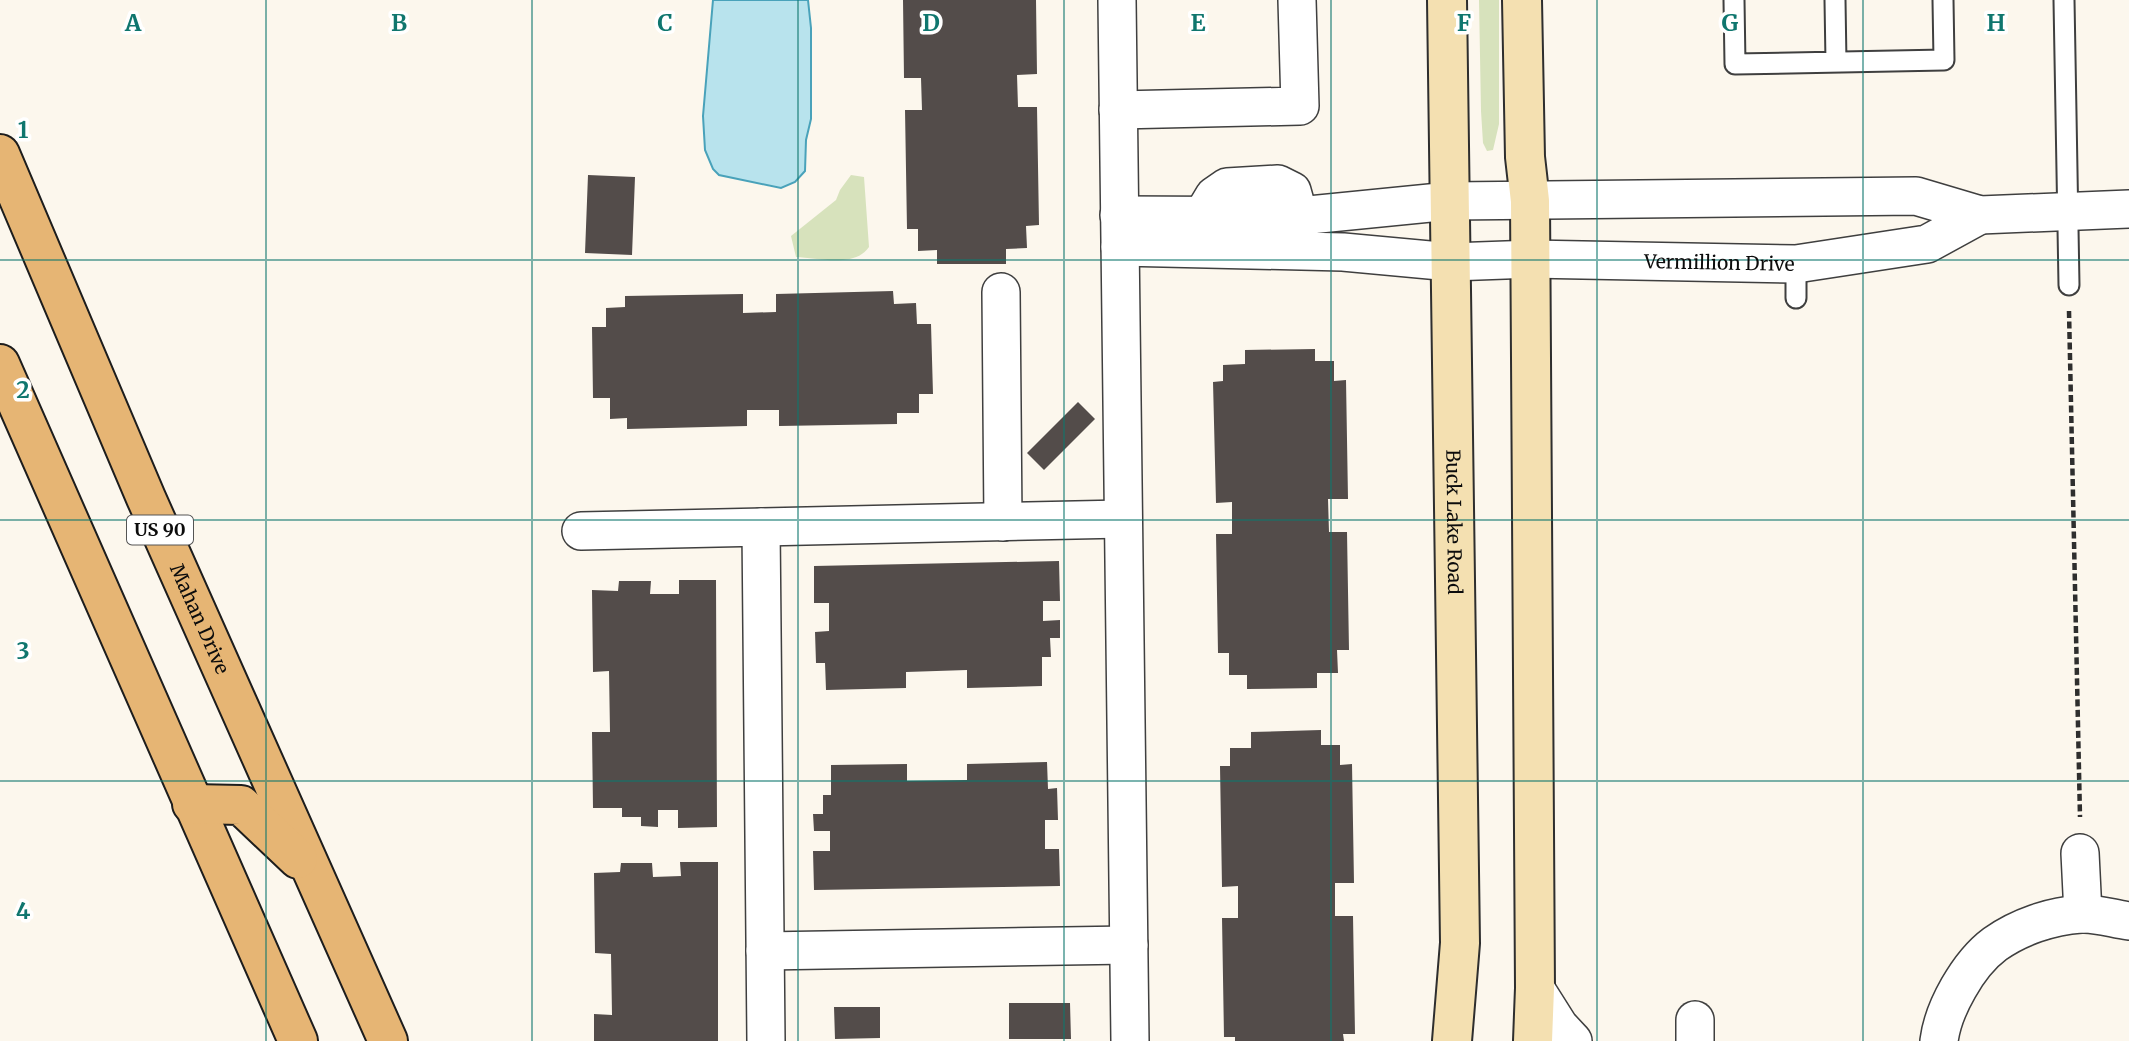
<svg xmlns="http://www.w3.org/2000/svg" width="2129" height="1041" viewBox="0 0 2129 1041" font-family="Merriweather,serif">
<style>
.green{fill:#d7e2bc}
.water{fill:#b8e3ed;stroke:#49a2ba;stroke-width:2}
.building{fill:#534c4a}
.lines{fill:none;stroke-linecap:round;stroke-linejoin:round}
.lane-casing{stroke:#3f3f3f;stroke-width:23}
.street-casing{stroke:#3f3f3f;stroke-width:40}
.secondary-casing{stroke:#2e2e2e;stroke-width:42}
.primary-casing{stroke:#1d1d1d;stroke-width:42}
.path{stroke:#2e2e2e;stroke-width:4.5;stroke-dasharray:7 3.5;stroke-linecap:butt}
.lane{stroke:#fff;stroke-width:19}
.street{stroke:#fff;stroke-width:37}
.secondary{stroke:#f4e0b1;stroke-width:38}
.primary{stroke:#e6b574;stroke-width:38}
.grid{fill:none;stroke:#0f766e;stroke-width:2;stroke-opacity:0.55}
.labels{text-anchor:middle;stroke-width:7;stroke-linejoin:round;paint-order:stroke}
.shield{fill:#fff;stroke:#555;stroke-width:2}
.shield-label{font-size:18px;font-weight:bold;fill:#0c0c0c}
.street-label{font-size:19px;fill:#0c0c0c;stroke:#fff}
.grid-label{font-size:23px;text-anchor:middle;font-weight:bold;fill:#0f766e;stroke:#fff;stroke-width:7;stroke-linejoin:round;paint-order:stroke}
</style>
<rect width="100%" height="100%" fill="#fcf7ed"/>
<path class="green" d="M1479,0H1499V124L1493,150L1487,151L1483,143L1481,111Z
M851,175L864,177L869,247C855,268 818,258 796,257L791,236L836,200L840,190Z"/>
<path class="water" d="M713,0H808L811,28V119L806,140L805,171L795,182L781,188L719,175L713,169L705,150L703,116Z"/>
<path class="building" d="M903,0H1036L1037,74L1017,75L1018,107H1037L1039,225L1026,226L1027,248L1006,249V264H937V250L918,251V229H907L905,110H922L921,78H904Z
M588,175L635,177L632,255L585,253Z
M893,291L894,304L916,303L917,324H931L933,394H919V413H897V424L779,426V410H747V426L627,429V418L610,419V398H593L592,327H606V308L625,307V296L743,294V313L776,312V294Z
M1315,349V361H1334V381L1346,380L1348,499H1328L1329,532H1347L1349,650H1337L1338,673H1317V688L1247,689V675H1229V653H1218L1216,534H1232V502L1216,503L1213,382L1223,381V365L1245,364V350Z
M1078,402L1095,419L1044,470L1027,453Z
M1059,561L1060,601H1043V621L1060,620V638H1050L1051,657H1042V686L967,688V670L906,672V688L826,690L825,663H816L815,632L829,631V603H814V566Z
M679,580H716L717,827L678,828V810H658V827L641,826V817H622V808H593L592,732H610L609,671L593,672L592,590L618,591L619,581H651L650,594H679Z
M1321,730V745H1340V765L1352,764L1354,883H1335V916H1353L1355,1034H1343L1344,1041H1235V1037H1224L1222,918H1238V886L1222,887L1220,766H1230V748H1251V732Z
M1047,762L1048,789L1057,788L1058,820H1045V849H1059L1060,886L814,890L813,851H830V831H814L813,814H823V795H831V765L907,764V781L967,780V764Z
M680,862H718V1041H594V1014L612,1015L611,954L595,953L594,873L620,872L621,863H652L653,877L681,876Z
M1009,1003H1070L1071,1039H1009Z
M834,1007H880V1038L835,1039Z"/>
<g class="lines">
<g class="lane-casing">
<path id="lane" d="M1734,0L1735,64L1944,60L1943,0
M1835,0L1836,62
M2064,0L2069,285
M1796,264V298"/>
</g>
<g class="street-casing">
<g id="street">
<path d="M1117,0L1130,1041"/>
<path d="M1118,110L1300,106L1297,0"/>
<path d="M1119,215L1299,216L1450,201L1916,196L1980,215L2129,209"/>
<path d="M1202,216L1214,196L1227,187L1278,184L1292,191L1299,216V236"/>
<path id="s1" d="M1120,247L1343,252L1451,262L1530,259L1796,264L1927,244L1980,215"/>
<path d="M1001,292L1003,522"/>
<path d="M761,527L766,1041"/>
<path d="M581,531L1123,519"/>
<path d="M2080,853L2083,914"/>
<path d="M765,951L1129,945"/>
<path d="M1535,988L1559,1026L1573,1041"/>
<path d="M1695,1041V1020"/>
<path d="M1939,1041C1943,1009 1968,964 1995,944C2019,927 2051,916 2081,914C2096,913 2114,919 2129,921"/>
</g>
</g>
<g class="secondary-casing">
<g id="secondary">
<path id="s2" d="M1447,0L1460,943L1452,1041"/>
<path d="M1522,0L1525,157L1530,201L1535,988L1533,1041"/>
</g>
</g>
<g class="primary-casing">
<g id="primary">
<path id="s3" d="M0,154L146,498L388,1041"/>
<path d="M0,364L298,1041"/>
<path d="M192,804L241,805L298,859"/>
</g>
</g>
<path class="path" d="M2069,311L2080,817"/>
<use href="#lane" class="lane"/>
<use href="#street" class="street"/>
<use href="#secondary" class="secondary"/>
<use href="#primary" class="primary"/>
</g>
<path class="grid" d="M266,0V1041M532,0V1041M798,0V1041M1064,0V1041M1331,0V1041M1597,0V1041M1863,0V1041M0,260H2129M0,520H2129M0,781H2129"/>
<g class="labels">
<rect class="shield" x="127" y="515.5" width="66" height="29" rx="5"/>
<g class="shield-label">
<text x="160" y="536">US 90</text>
</g>
<g class="street-label">
<text dy="7" stroke="none"><textPath href="#s1" startOffset="600">Vermillion Drive</textPath></text>
<text dy="7" stroke="none"><textPath href="#s2" startOffset="522">Buck Lake Road</textPath></text>
<text dy="7" stroke="none"><textPath href="#s3" startOffset="506">Mahan Drive</textPath></text>
</g>
</g>
<g class="grid-label">
<text x="133" y="31">A</text>
<text x="399" y="31">B</text>
<text x="665" y="31">C</text>
<text x="931" y="31">D</text>
<text x="1198" y="31">E</text>
<text x="1464" y="31">F</text>
<text x="1730" y="31">G</text>
<text x="1996" y="31">H</text>
<text x="23" y="138">1</text>
<text x="23" y="398">2</text>
<text x="23" y="659">3</text>
<text x="23" y="919">4</text>
</g>
</svg>
